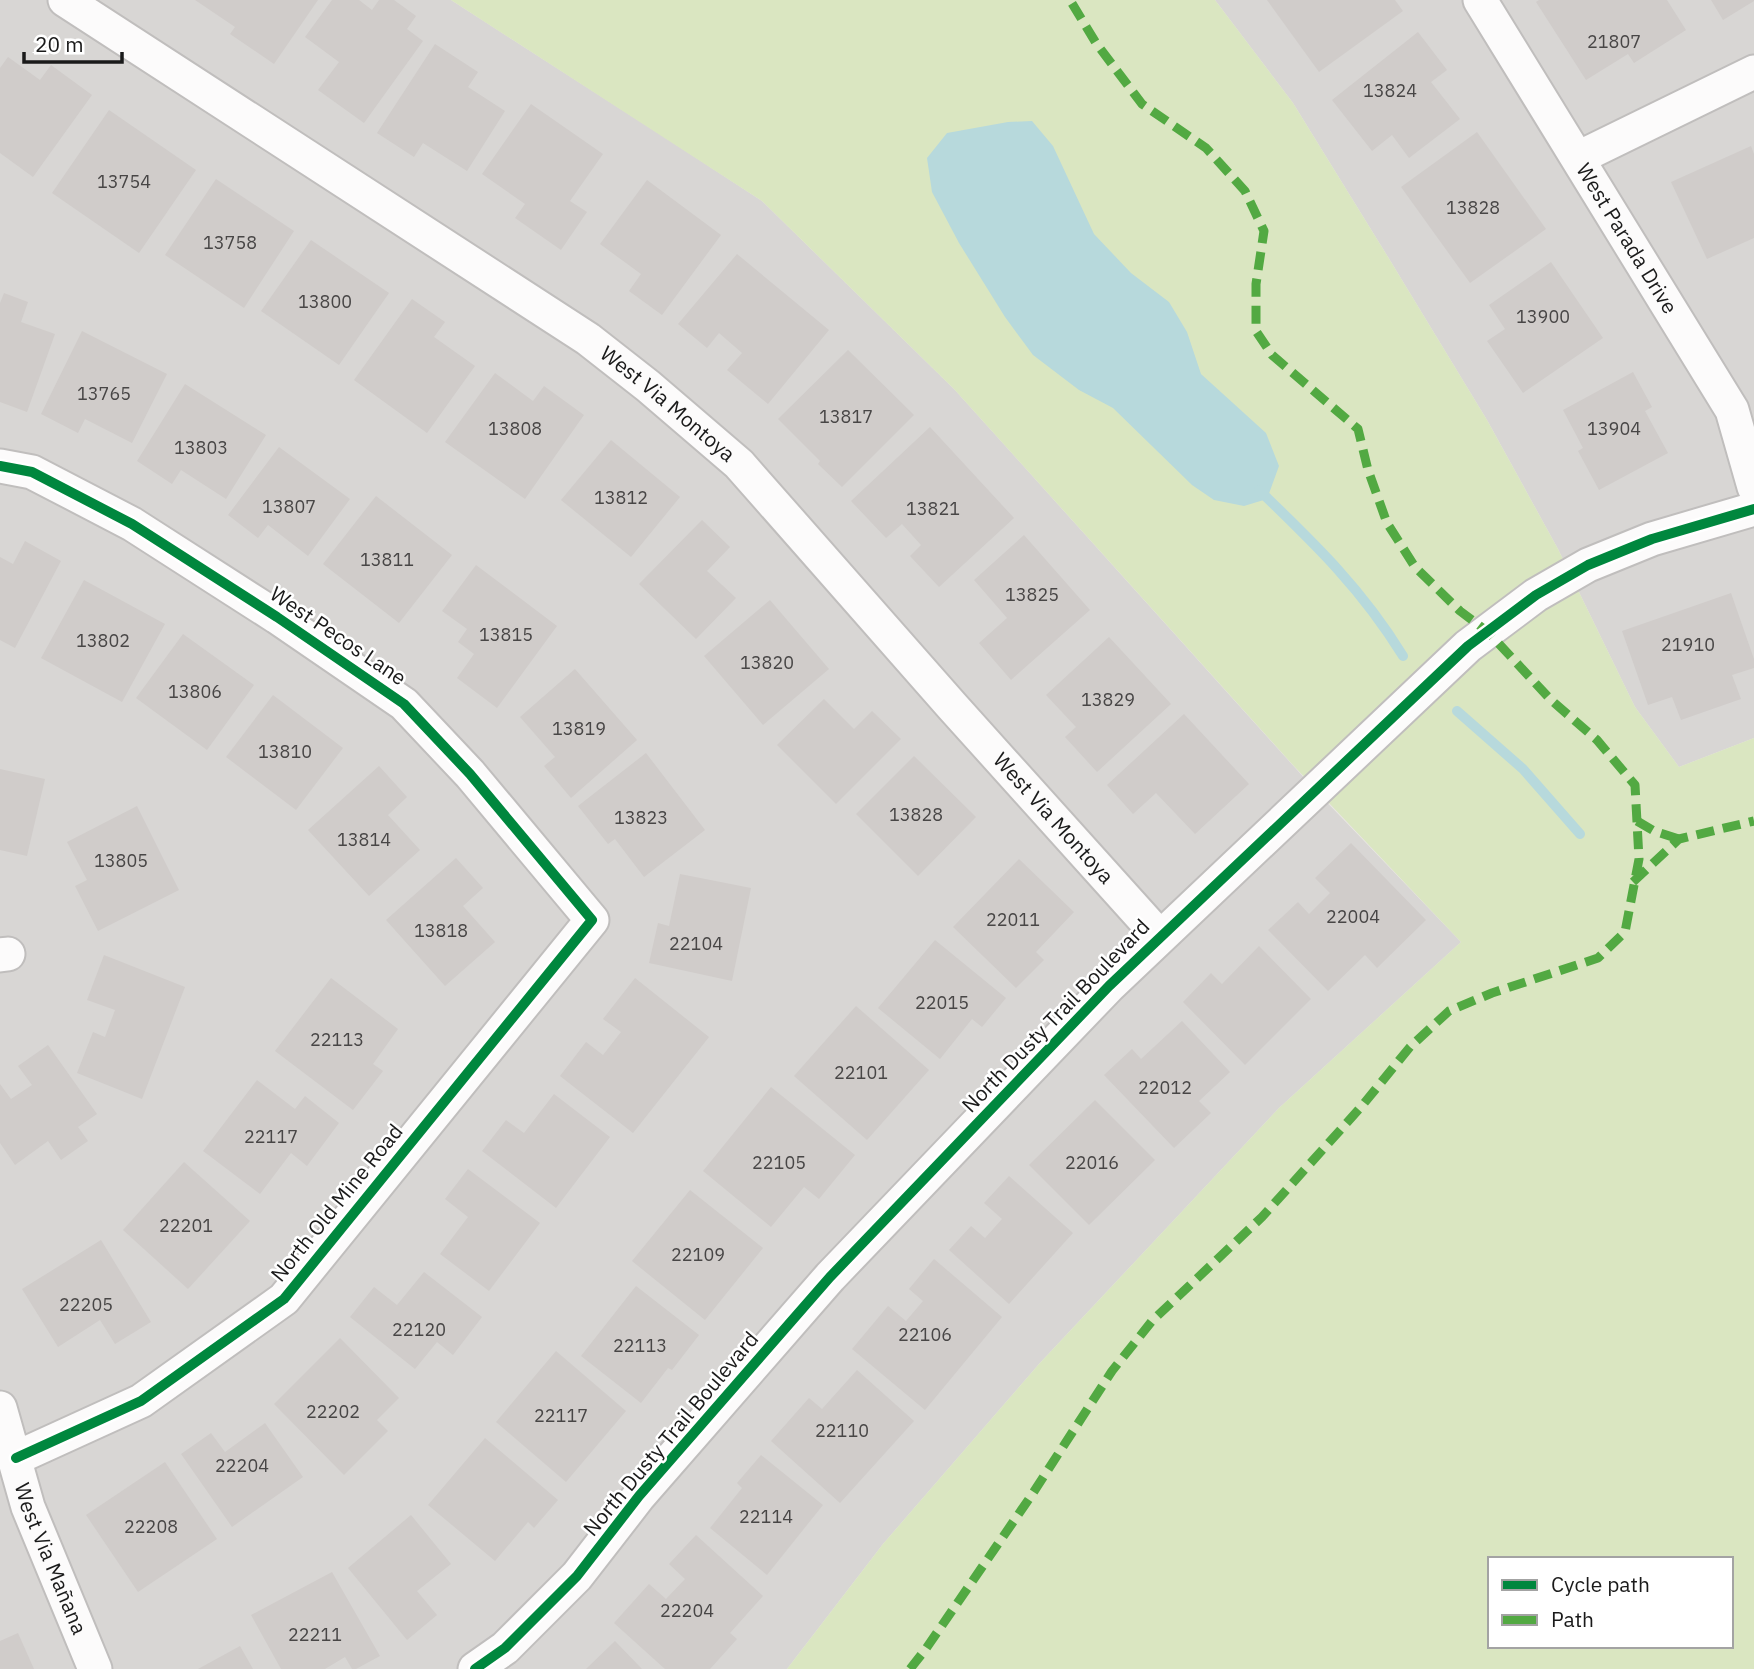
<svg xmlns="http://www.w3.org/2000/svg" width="1754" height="1669" font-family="'IBM Plex Sans',sans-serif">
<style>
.residential{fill:#d8d6d4}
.grass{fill:#dae6c1;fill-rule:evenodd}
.water{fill:#b7d9dc}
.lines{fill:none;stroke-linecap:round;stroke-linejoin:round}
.stream{stroke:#b7d9dc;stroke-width:10}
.building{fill:#d0ccca}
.minor-casing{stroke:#c0bebd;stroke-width:37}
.minor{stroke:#fcfbfb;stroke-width:33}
.quiet{stroke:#52a942;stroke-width:9;stroke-dasharray:18 9;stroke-linecap:butt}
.cycleway-casing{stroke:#fff;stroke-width:15}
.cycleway{stroke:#00873e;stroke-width:10}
.labels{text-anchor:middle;stroke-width:5;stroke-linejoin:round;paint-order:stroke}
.number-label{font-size:18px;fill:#484646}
.street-label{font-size:21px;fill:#1a1a1a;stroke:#fff}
</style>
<rect width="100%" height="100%" fill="#e9e6e3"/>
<!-- residential -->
<g class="residential">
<polygon points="0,0 451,0 661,135 762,201 954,389 1316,791 1461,942 1279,1108 1039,1364 883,1544 787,1669 0,1669"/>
<polygon points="1215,0 1754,0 1754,738 1679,767 1635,707 1558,549 1487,420 1388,257 1293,103"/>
</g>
<!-- grass -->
<path class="grass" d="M451 0H1215L1293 103 1388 257 1487 420 1558 549 1635 707 1679 767 1754 738V1669H787L883 1544 1039 1364 1279 1108 1461 942 1292 764 954 389 762 201ZM1490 1559H1731V1646H1490Z"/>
<!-- water -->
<polygon class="water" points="1032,121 1053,146 1094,234 1131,273 1169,302 1187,332 1201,374 1266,433 1279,466 1267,499 1244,506 1214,500 1192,485 1113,408 1079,390 1033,355 1005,317 959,243 932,192 927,158 947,133 1008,122"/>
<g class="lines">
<!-- stream -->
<g class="stream">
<path d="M1259 490C1315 544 1362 589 1403 656"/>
<polyline points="1457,711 1523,769 1580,834"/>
</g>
</g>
<!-- building -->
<g class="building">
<polygon points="195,0 318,0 274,64 230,34 235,27"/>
<polygon points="332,0 359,0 372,10 379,0 394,0 416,16 407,29 423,41 364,123 318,90 339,62 305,37"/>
<polygon points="1267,0 1395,0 1403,11 1319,72"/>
<polygon points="1539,0 1667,0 1686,30 1634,63 1628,54 1586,80 1536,2"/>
<polygon points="1711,0 1754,0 1754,1 1723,20"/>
<polygon points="1418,32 1447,70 1431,82 1460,119 1409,158 1392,135 1372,151 1332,100"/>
<polygon points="435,44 478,72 468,87 505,111 467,171 423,143 414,157 377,133"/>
<polygon points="8,57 40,80 51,65 92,95 33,177 0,153 0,68"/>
<polygon points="531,104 603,154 570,201 587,212 561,250 515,218 525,204 482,174"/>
<polygon points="109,110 196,170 139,253 52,193"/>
<polygon points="1477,132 1546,229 1470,283 1401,187"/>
<polygon points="1751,146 1754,154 1754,238 1707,259 1671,182"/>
<polygon points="216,179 294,231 244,308 165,255"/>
<polygon points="647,180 721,235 662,315 629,291 641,274 600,244"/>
<polygon points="311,240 389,293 339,365 261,311"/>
<polygon points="737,254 829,330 768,404 727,370 742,353 719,333 707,348 678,324"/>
<polygon points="1551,262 1603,338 1523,393 1487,341 1505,329 1489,305"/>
<polygon points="4,293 28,302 21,322 55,334 27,412 0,402 0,303"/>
<polygon points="412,299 445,322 434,337 475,366 427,433 354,380"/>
<polygon points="82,331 167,374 132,443 85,419 78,433 41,414"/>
<polygon points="848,350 914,415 842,487 818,464 820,461 778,419"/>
<polygon points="1633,372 1652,407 1645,411 1668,453 1599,490 1578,451 1583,448 1563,410"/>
<polygon points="495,373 533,401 544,386 584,415 525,499 445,442"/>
<polygon points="185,384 266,435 226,499 181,470 172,484 137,461"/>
<polygon points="930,427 1014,518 939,587 910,556 921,545 902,524 886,538 851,501"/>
<polygon points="611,440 680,497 631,557 561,500"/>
<polygon points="279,447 350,499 308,556 268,525 258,538 228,515"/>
<polygon points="376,496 452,555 399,623 323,564"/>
<polygon points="702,520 730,547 707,571 736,598 696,639 639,584"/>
<polygon points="1024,535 1090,610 1011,680 979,643 1007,618 974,580"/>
<polygon points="25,541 61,561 15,648 0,640 0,557 13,564"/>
<polygon points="476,565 557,626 497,708 457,678 474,654 458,642 467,629 442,611"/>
<polygon points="84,580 165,624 122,702 41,658"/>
<polygon points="1731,593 1754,659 1754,668 1732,675 1741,699 1681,720 1672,697 1648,705 1622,631"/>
<polygon points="770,600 829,669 763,725 704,656"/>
<polygon points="183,634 254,685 207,750 136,698"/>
<polygon points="1109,637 1171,704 1097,772 1065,737 1076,727 1046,695"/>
<polygon points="575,669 637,740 571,798 544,766 555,757 520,717"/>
<polygon points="273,695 343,748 296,810 226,757"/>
<polygon points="824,699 854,729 872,711 901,739 836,804 777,745"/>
<polygon points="1184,714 1249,784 1195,834 1156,793 1133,814 1107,785"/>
<polygon points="646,753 705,830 644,877 615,839 608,844 578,806"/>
<polygon points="914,756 976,817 918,876 856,814"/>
<polygon points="379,766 407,797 388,815 420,850 369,896 308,830"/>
<polygon points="0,769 45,779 27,856 0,850"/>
<polygon points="137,806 179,890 98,931 75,886 87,880 67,842"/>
<polygon points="1351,843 1426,920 1377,968 1365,955 1328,991 1268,930 1298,902 1309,914 1330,893 1315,878"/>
<polygon points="456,858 483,888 463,906 495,942 445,986 386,920"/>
<polygon points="1019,859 1074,912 1036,952 1044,960 1016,988 953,927"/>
<polygon points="680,874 751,888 732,981 649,963 658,923 669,926"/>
<polygon points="935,940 1006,998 982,1027 972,1019 940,1059 878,1008"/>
<polygon points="1259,946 1311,999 1245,1065 1183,1002 1211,973 1222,984"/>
<polygon points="104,955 185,987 142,1099 77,1073 93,1032 105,1037 115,1010 87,1000"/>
<polygon points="331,978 398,1029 373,1064 383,1071 353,1110 275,1051"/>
<polygon points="635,978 709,1037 633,1133 560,1076 586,1042 603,1055 621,1032 603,1019"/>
<polygon points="856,1006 929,1070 867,1140 794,1076"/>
<polygon points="1182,1021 1230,1072 1199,1101 1211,1113 1174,1148 1104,1075 1132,1049 1141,1059"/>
<polygon points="48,1045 97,1114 78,1127 88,1141 61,1160 48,1141 15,1165 0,1143 0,1084 11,1099 32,1085 18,1066"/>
<polygon points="257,1080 295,1109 305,1096 339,1123 307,1166 291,1153 260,1194 203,1151"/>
<polygon points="771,1087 855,1155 819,1199 804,1187 771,1227 703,1171"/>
<polygon points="554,1094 610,1137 556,1208 482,1151 506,1120 524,1133"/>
<polygon points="1095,1100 1155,1160 1089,1225 1029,1165"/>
<polygon points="184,1162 250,1221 188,1289 123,1230"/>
<polygon points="468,1169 540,1223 489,1291 440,1254 468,1217 445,1199"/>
<polygon points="1009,1176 1073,1233 1009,1304 949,1250 971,1226 985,1238 1002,1219 984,1203"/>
<polygon points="690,1190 763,1248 705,1320 632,1261"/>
<polygon points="101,1240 151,1322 115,1344 100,1320 58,1347 22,1289"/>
<polygon points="934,1259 1002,1317 925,1410 852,1349 888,1306 906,1321 923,1301 909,1289"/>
<polygon points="424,1272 482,1317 453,1355 437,1342 415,1369 350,1317 374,1287 397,1305"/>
<polygon points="636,1286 699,1335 672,1370 668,1368 641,1403 581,1356"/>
<polygon points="340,1338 399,1398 377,1420 388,1431 344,1475 274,1404"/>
<polygon points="556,1351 626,1411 566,1482 496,1422"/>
<polygon points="857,1370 914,1421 840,1503 771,1441 809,1398 822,1409"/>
<polygon points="265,1423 303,1477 232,1527 181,1454 211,1433 225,1452"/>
<polygon points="485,1438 558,1500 534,1528 528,1522 495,1561 428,1505"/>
<polygon points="761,1455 823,1505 767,1575 710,1528 742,1488 737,1483"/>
<polygon points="165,1462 217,1539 138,1592 86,1515"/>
<polygon points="411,1515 451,1564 417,1591 437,1615 407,1640 348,1568"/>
<polygon points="696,1535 763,1596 730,1633 737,1639 710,1669 665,1669 614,1623 649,1584 666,1599 685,1579 669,1564"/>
<polygon points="332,1572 380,1656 356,1669 352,1669 345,1657 325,1669 281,1669 251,1615"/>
<polygon points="18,1633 34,1669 0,1669 0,1641"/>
<polygon points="615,1641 642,1669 586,1669"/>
<polygon points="240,1646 253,1669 198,1669"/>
</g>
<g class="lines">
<defs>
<g id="minor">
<path id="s1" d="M65 0 588 339 648 386 739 464 952 706 1160 937"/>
<path id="s2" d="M1480 0 1732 410 1754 487"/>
<polyline points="1578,158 1754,72"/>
<polyline points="0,466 32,472 132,524 277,617 404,704 470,774 592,920 284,1299 141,1401 16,1458"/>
<polyline points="0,955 8,954"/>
<path id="s3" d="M0 1408 28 1507 95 1669"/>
<polyline points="475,1669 505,1648 577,1576 639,1496 830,1277 1109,986 1468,646 1536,595 1588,565 1652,539 1754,509"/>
</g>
</defs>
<!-- minor casing -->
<use href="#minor" class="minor-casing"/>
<!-- minor -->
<use href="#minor" class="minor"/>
<!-- quiet -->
<g class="quiet">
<polyline points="1637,821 1654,831 1679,839"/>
<polyline points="1633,882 1679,839 1754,821"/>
<polyline points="910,1669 925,1650 1031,1496 1112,1371 1152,1321 1262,1217 1361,1107 1410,1047 1449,1011 1492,993 1598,958 1625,932 1639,859 1635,785 1597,740 1551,700 1488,632 1460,611 1415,567 1387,523 1368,470 1358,429 1272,355 1256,331 1256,284 1264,231 1245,191 1206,148 1142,104 1096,43 1070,0"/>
</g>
<defs>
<g id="cycleway">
<polyline points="0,466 32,472 132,524 277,617 404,704 470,774 592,920 284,1299 141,1401 16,1458"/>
<polyline points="475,1669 505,1648 577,1576 639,1496 830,1277 1109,986 1468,646 1536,595 1588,565 1652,539 1754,509"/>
</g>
</defs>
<!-- cycleway casing -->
<use href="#cycleway" class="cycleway-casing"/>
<!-- cycleway -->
<use href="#cycleway" class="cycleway"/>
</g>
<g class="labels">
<!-- number labels -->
<g class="number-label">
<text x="1614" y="48">21807</text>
<text x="1390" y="97">13824</text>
<text x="124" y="188">13754</text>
<text x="1473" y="214">13828</text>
<text x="230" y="249">13758</text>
<text x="325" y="308">13800</text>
<text x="1543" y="323">13900</text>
<text x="104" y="400">13765</text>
<text x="846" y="423">13817</text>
<text x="515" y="435">13808</text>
<text x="1614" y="435">13904</text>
<text x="201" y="454">13803</text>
<text x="621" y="504">13812</text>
<text x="289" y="513">13807</text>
<text x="933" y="515">13821</text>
<text x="387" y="566">13811</text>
<text x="1032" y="601">13825</text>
<text x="506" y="641">13815</text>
<text x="103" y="647">13802</text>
<text x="1688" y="651">21910</text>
<text x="767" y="669">13820</text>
<text x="195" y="698">13806</text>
<text x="1108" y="706">13829</text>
<text x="579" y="735">13819</text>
<text x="285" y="758">13810</text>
<text x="916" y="821">13828</text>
<text x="641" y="824">13823</text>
<text x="364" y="846">13814</text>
<text x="121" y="867">13805</text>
<text x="1353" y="923">22004</text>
<text x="1013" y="926">22011</text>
<text x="441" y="937">13818</text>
<text x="696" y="950">22104</text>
<text x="942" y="1009">22015</text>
<text x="337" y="1046">22113</text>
<text x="861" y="1079">22101</text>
<text x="1165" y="1094">22012</text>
<text x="271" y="1143">22117</text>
<text x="779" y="1169">22105</text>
<text x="1092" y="1169">22016</text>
<text x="186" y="1232">22201</text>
<text x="698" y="1261">22109</text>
<text x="86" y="1311">22205</text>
<text x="419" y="1336">22120</text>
<text x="925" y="1341">22106</text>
<text x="640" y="1352">22113</text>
<text x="333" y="1418">22202</text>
<text x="561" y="1422">22117</text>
<text x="842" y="1437">22110</text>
<text x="242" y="1472">22204</text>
<text x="766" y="1523">22114</text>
<text x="151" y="1533">22208</text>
<text x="687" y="1617">22204</text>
<text x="315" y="1641">22211</text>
</g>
<!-- street labels -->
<g class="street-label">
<text dy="7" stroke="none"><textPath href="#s2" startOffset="280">West Parada Drive</textPath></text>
<text dy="7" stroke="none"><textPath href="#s1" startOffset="726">West Via Montoya</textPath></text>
<text transform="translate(338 636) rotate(34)" y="7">West Pecos Lane</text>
<text dy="7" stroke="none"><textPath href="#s1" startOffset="1293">West Via Montoya</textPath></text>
<text transform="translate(1056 1016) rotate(-46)" y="7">North Dusty Trail Boulevard</text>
<text transform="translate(337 1203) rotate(-51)" y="7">North Old Mine Road</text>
<text transform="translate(671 1434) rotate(-50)" y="7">North Dusty Trail Boulevard</text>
<text dy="7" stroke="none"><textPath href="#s3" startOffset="159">West Via Mañana</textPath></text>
</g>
</g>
<!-- legend -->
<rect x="1488" y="1557" width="245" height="91" fill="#ffffff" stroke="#a3a3a3" stroke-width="2"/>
<rect x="1502" y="1580" width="35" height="10" fill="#00873e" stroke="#a3a3a3" stroke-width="2"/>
<text x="1551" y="1592" font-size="21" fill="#1a1a1a">Cycle path</text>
<rect x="1502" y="1615" width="35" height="10" fill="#52a942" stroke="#a3a3a3" stroke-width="2"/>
<text x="1551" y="1627" font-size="21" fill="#1a1a1a">Path</text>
<!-- scale -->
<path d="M24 52v10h98v-10" fill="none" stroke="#1a1a1a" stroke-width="3.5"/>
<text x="35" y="52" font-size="21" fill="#1a1a1a" stroke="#ffffff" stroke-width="5" paint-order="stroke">20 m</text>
</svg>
